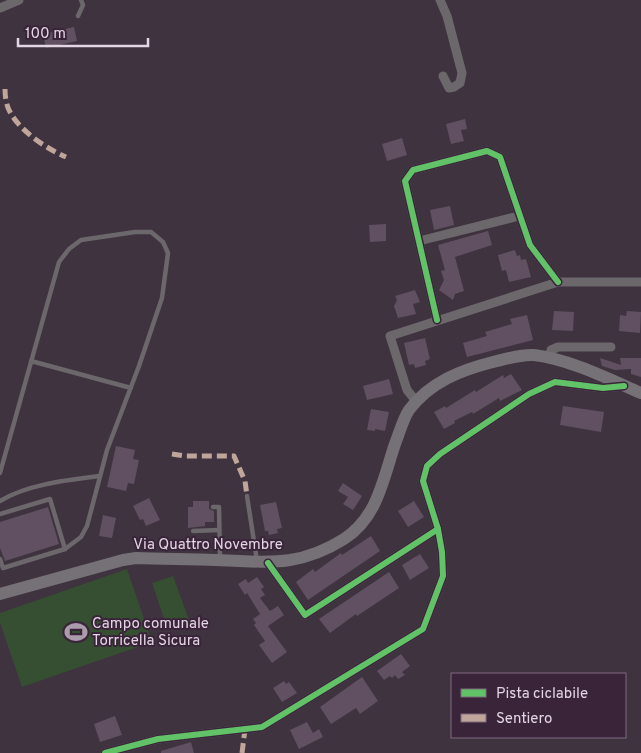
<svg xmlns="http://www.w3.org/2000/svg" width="641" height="753" font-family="Overpass,sans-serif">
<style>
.green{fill:#364e31}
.building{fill:#605061}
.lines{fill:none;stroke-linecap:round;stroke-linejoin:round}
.lane{stroke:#6b676b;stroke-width:4.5}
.street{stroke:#6b676b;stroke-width:9}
.secondary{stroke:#767176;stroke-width:12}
.quiet{stroke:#c0a59a;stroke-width:5;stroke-dasharray:10 5;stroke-linecap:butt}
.cycleway-casing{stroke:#3a243a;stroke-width:9}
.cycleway{stroke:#61c268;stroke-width:6}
.labels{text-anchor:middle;stroke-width:4;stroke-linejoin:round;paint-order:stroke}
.street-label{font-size:15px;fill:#e3d5e3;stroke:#3a243a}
.poi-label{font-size:15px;fill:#e3d5e3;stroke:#3a243a;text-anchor:start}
</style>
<rect width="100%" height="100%" fill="#3f3340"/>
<!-- green -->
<g class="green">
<polygon points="127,569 152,642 22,687 0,623 0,613"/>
<polygon points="173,576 189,620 167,628 152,583"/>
</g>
<!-- building -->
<g class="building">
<polygon points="74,27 77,41 46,48 43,34"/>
<polygon points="465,119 467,129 461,130 464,141 451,144 446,124"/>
<polygon points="402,138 407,155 387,161 382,144"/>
<polygon points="450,206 454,225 434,230 430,210"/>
<polygon points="386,224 386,241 370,242 369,225"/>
<polygon points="488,231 492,245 455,257 464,291 455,294 453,300 439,290 444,280 441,271 445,270 438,245"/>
<polygon points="515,250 517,256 520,255 521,260 526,259 531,277 509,282 506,270 502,271 498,255"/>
<polygon points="415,290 420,302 413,304 416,314 398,318 394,306 397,300 395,296"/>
<polygon points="554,311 574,312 573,331 552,330"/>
<polygon points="627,311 641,312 640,333 619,331 620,315 626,316"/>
<polygon points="527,315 533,340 467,357 463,343 487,336 485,332 512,324 510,319"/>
<polygon points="425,338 430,359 425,361 426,365 415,368 414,364 409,365 404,343"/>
<polygon points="600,358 621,365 620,358 641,358 641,377 631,374 631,369 615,370 602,366"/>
<polygon points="511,374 522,390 500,401 499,398 473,414 472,412 454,421 455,423 444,429 434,412 445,406 446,408 475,390 476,392 503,375 504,378"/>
<polygon points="389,379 393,394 367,400 363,386"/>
<polygon points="563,406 604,412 601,432 560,425"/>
<polygon points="371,409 389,412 385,431 375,429 375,431 367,430"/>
<polygon points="116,446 135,450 133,459 139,460 134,484 128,483 126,491 107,487"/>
<polygon points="343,483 362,496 353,510 343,504 348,497 338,491"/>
<polygon points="149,498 160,520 146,526 143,519 140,520 133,506"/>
<polygon points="193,501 209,501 209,509 214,511 214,522 205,522 205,526 188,528 188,507 193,507"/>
<polygon points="414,501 424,517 408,527 398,511"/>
<polygon points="276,502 282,528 277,529 278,533 269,535 268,531 265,531 260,505"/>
<polygon points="48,507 59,544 5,561 0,548 0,522"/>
<polygon points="103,515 116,518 112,538 99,536"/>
<polygon points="371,536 380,551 308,600 296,582 313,569 315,572 341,553 342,555"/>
<polygon points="420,554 429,568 410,580 402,565"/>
<polygon points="389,572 399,588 357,616 356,614 330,633 319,619"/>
<polygon points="257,577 264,587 261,589 265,595 260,598 270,611 278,606 284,615 268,626 287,652 272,663 259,645 265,641 254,625 256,623 253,619 260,614 247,593 245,595 238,584 246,579 248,583"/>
<polygon points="401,654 410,666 402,672 405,675 398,679 395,675 392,678 390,676 384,680 377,671"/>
<polygon points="362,677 378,701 360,714 356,708 331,724 320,707"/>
<polygon points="284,681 286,684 289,682 297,693 282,702 273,688"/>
<polygon points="115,716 122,735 100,742 94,724"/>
<polygon points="307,722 313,733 319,729 323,737 299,749 290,730"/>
<polygon points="191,742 194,753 161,753 161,751"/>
</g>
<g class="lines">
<!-- lane -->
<g class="lane">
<polyline points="78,16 83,5 81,0"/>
<polyline points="31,361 131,388"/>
<polyline points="0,473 59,262 69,249 81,240 135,232 151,232 163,242 168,253 162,298 139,366 107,450 87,526 81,537 65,549 3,568 0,559"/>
<polyline points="247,496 257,561"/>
<path d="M0 501C28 484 68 480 100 476"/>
<polyline points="213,507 219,507 220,559"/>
<polyline points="0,514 50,499 65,549"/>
<polyline points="193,531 219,530"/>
</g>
<!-- street -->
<g class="street">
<polyline points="440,0 447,16 462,73 460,83 454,87 449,88 443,76"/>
<polyline points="0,8 19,0"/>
<polyline points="419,241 519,216"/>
<polyline points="437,320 405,181 413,170 487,151 500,157 530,245 558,282"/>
<polyline points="549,358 551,350 558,347 611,347"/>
<polyline points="417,402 407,390 390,336 558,282 641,282"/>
<polyline points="438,529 423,481 427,466 440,454 529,394 555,382 603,388 624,386"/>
<polyline points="105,753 158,739 262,727 423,629 443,576 442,552 438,529 305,615 268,563"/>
</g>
<!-- secondary -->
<path class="secondary" d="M0 594 123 560 136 558C163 559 189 559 216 560 266 562 298 568 344 539 378 517 383 479 395 444 399 434 403 419 409 410 430 382 461 370 493 362 506 359 521 354 534 355 569 359 609 379 641 393"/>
<!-- quiet -->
<g class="quiet">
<path d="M5 89C5 96 6 105 10 112 20 131 47 149 66 157"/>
<polyline points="172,454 185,456 234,456 245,481 247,496"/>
<polyline points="242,753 245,729"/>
</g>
<defs>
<g id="cycleway">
<polyline points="437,320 405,181 413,170 487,151 500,157 530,245 558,282"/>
<polyline points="438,529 423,481 427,466 440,454 529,394 555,382 603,388 624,386"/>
<polyline points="105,753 158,739 262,727 423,629 443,576 442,552 438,529 305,615 268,563"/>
</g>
</defs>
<!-- cycleway casing -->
<use href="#cycleway" class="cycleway-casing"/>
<!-- cycleway -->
<use href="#cycleway" class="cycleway"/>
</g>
<!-- icons -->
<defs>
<symbol id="stadium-bare" viewBox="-9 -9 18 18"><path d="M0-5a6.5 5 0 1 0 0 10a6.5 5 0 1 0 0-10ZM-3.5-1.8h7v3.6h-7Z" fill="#aa9caa" stroke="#3a243a" stroke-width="2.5" paint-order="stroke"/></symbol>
</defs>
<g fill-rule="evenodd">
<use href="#stadium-bare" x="60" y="616" width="32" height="32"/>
</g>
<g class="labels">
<!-- street labels -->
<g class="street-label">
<text x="208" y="549">Via Quattro Novembre</text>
</g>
<!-- poi labels -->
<g class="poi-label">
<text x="92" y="628">Campo comunale<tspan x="92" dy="17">Torricella Sicura</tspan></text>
</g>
</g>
<!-- legend -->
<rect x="451" y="673" width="175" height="65" fill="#3a243a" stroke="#7e6b7e"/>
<rect x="461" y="689" width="25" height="8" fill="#61c268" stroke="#7e6b7e"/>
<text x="496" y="698" font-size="15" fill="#e3d5e3">Pista ciclabile</text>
<rect x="461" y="714" width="25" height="8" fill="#c0a59a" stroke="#7e6b7e"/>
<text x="496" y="723" font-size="15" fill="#e3d5e3">Sentiero</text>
<!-- scale -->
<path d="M18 38v8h130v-8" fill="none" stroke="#e3d5e3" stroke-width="2.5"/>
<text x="25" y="38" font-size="15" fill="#e3d5e3" stroke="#3a243a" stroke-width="4" paint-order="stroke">100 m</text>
</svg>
